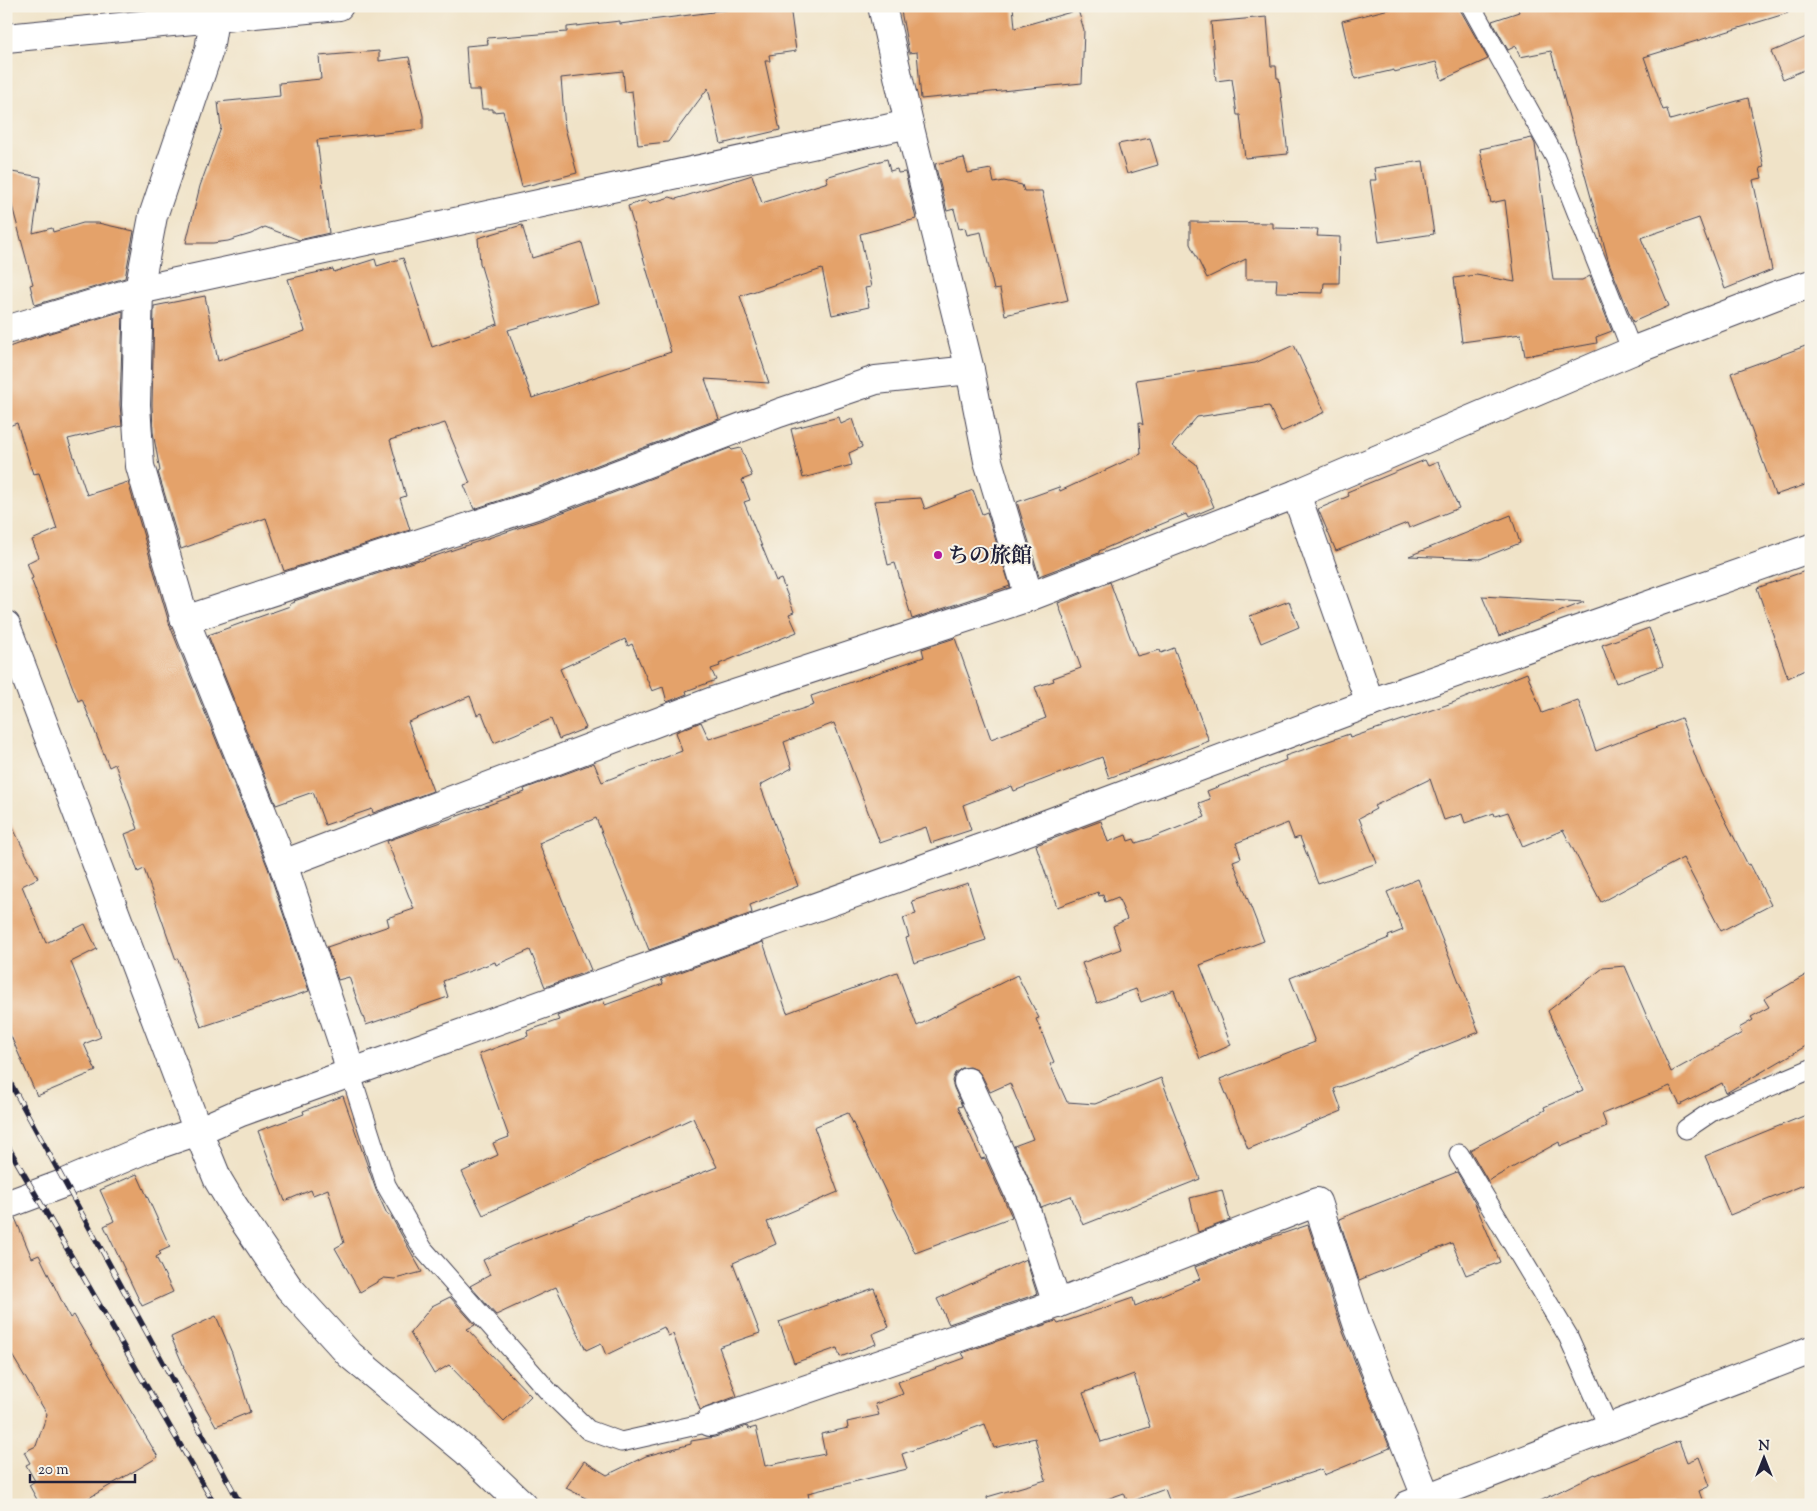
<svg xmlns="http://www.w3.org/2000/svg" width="1817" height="1511" font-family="'Sorts Mill Goudy','Noto Serif JP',serif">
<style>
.building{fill:#e4a26b;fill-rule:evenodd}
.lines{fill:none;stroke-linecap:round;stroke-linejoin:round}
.lane-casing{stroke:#413f50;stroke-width:21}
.street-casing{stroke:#413f50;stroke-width:30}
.secondary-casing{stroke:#413f50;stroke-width:30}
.lane{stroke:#fff;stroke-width:19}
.street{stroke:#fff;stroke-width:28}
.secondary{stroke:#fff;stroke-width:28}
.rail-casing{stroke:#22223b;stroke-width:5.5}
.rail{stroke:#f7f3e8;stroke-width:4;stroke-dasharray:11;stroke-linecap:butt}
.poi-dot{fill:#b5179e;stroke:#f7f3e8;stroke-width:2}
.labels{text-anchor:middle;stroke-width:4;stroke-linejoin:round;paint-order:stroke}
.poi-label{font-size:21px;font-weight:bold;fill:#22223b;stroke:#f7f3e8;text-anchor:start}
</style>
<rect width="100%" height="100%" fill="#f7f3e8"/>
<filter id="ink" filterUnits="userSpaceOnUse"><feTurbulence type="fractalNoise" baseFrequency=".02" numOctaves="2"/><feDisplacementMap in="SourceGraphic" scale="10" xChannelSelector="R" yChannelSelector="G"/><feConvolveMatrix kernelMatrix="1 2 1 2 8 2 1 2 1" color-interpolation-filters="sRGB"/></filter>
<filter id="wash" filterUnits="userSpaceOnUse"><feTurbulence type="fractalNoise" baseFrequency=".0096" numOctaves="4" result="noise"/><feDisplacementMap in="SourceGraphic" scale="20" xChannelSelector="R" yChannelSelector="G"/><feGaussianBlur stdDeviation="1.12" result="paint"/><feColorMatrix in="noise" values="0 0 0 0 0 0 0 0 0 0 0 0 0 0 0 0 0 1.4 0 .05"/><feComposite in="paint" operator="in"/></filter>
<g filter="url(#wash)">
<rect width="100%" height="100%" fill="#f0e3c8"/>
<g id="blocks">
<!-- building -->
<g class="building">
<polygon points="766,6 790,6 796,51 769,55 770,61 765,61 780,130 721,144 708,88 668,142 638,145 632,91 625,92 623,71 561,78 565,128 577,173 522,187 503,111 493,112 493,109 482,109 480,90 469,90 466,46 488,44 487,38 567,32 567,27 620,21 620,24 713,12 713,11"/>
<polygon points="900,6 1013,6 1015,28 1078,10 1084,30 1082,83 921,99 917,52 909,53"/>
<polygon points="1401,6 1458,6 1488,59 1442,80 1436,62 1394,72 1394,70 1355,79 1342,21"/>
<polygon points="1517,6 1787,6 1788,13 1644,57 1663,110 1667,109 1670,120 1748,98 1764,167 1760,168 1762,178 1753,180 1772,270 1725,289 1699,218 1641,238 1669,306 1633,322 1609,263 1551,51 1520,57 1516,46 1508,50 1492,21 1519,12"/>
<polygon points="1267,17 1271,66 1276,66 1277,78 1279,78 1288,154 1245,158 1240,115 1237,115 1232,79 1216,81 1211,22"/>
<polygon points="1811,35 1811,67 1783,79 1771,52"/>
<polygon points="379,51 379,61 409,57 423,116 423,129 317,140 329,233 299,240 265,227 251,234 228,241 213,243 186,243 200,186 221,128 218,102 280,96 279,83 321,79 319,56"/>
<polygon points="1150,138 1158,165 1127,174 1118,144"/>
<polygon points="1532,138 1535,144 1553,280 1582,280 1590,276 1612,331 1596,337 1597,343 1525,356 1521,334 1462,342 1454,278 1476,275 1515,282 1505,200 1491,203 1480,149"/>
<polygon points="964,158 968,173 991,169 994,183 1004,181 1022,185 1024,191 1042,191 1068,300 1005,315 1000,289 994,290 981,232 967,235 965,228 959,229 954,209 947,211 935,164"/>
<polygon points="887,159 890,171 897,169 898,173 905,172 916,219 860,234 871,287 865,288 869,307 832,315 822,269 740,296 769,383 705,379 719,419 534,489 474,509 464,485 470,483 445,423 390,440 406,496 400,498 410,530 284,571 266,518 181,549 158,472 160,471 153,432 152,405 154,306 205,296 218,361 305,331 288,279 333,269 334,272 375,259 377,266 403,258 432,347 498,324 480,263 478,238 522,225 532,258 582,243 599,303 508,330 532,398 671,352 628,206 646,200 650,203 670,197 676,199 752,175 762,203 828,182 826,177"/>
<polygon points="1423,161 1434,234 1379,242 1370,180 1376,180 1374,168"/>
<polygon points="6,171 41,177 33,233 52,228 53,232 83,223 98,223 134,231 125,278 35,305 30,285 33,284 11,202 6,201"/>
<polygon points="1190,222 1273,223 1273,228 1318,229 1317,236 1340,237 1339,283 1324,283 1323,293 1276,292 1277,279 1246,279 1246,259 1207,278 1190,244"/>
<polygon points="123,311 120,405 122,426 68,439 87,495 128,482 170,626 268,868 309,991 201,1027 178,959 176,960 144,869 138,872 125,834 138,829 115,764 109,767 82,699 78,701 31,579 33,578 27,563 39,557 32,540 57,529 39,473 33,474 17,423 6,427 6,348 40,336"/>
<polygon points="1811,344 1811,483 1775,495 1731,373"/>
<polygon points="1294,345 1325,412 1281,432 1269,406 1197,417 1172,446 1196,464 1214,507 1188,518 1186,514 1152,528 1099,551 1099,553 1039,576 1017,502 1059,487 1060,491 1141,454 1139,422 1143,425 1136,380 1255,363"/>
<polygon points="839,417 841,424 852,419 862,447 849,453 852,465 803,478 791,429"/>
<polygon points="730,448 732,450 741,448 752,476 742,480 750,500 744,502 776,581 781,579 794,612 789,614 797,632 719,664 720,666 711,669 716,680 686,691 687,694 667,702 663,687 652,691 632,644 628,646 625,639 560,669 586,728 559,739 551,719 494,743 482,713 477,715 470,696 408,722 433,791 373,813 372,809 325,825 313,792 276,805 208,635 290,606 290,604 295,602 294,601 419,560 420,561 545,519"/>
<polygon points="1425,460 1428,466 1438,462 1459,508 1409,528 1407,523 1336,551 1318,509 1349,496 1347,492"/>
<polygon points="973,490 982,514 987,512 1010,586 912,619 895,563 888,565 874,501 921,498 925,509"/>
<polygon points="1511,515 1520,543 1480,559 1409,556"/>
<polygon points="1811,569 1811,667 1788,678 1757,588"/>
<polygon points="1110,582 1137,656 1160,650 1161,653 1174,648 1209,741 1109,778 1102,757 1014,791 1012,786 963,805 971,830 931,843 926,827 880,843 834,723 784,742 792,768 760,785 798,886 750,905 752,913 649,950 596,818 539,843 591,970 545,987 530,950 496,965 495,962 443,981 448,997 366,1025 349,977 338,980 327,947 389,926 387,918 414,909 387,841 525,792 524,789 594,763 602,782 682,751 676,732 701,722 709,739 814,705 811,696 924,657 922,649 955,638 991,739 1046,718 1035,687 1054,681 1053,678 1081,668 1058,603"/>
<polygon points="1482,596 1584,602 1499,636"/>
<polygon points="1289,601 1299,627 1261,643 1250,616"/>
<polygon points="1649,628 1663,666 1616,683 1602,645"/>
<polygon points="1527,673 1542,713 1578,700 1596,751 1681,718 1702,774 1748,865 1750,864 1771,905 1721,931 1683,858 1601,902 1563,830 1523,847 1508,812 1495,816 1494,813 1465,823 1462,814 1444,820 1430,779 1374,806 1376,809 1359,818 1377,863 1318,884 1300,837 1294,839 1288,823 1236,843 1241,858 1233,861 1264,941 1200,965 1231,1045 1200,1059 1174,990 1141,1002 1136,989 1097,1003 1082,963 1121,949 1113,926 1127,919 1118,897 1105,902 1103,895 1099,896 1098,892 1057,907 1036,845 1101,821 1108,842 1126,835 1128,841 1134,839 1136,843 1149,839 1205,817 1199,803 1210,799 1207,791 1286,760 1285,756 1349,734 1350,738 1452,703"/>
<polygon points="6,814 38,878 22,886 46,943 85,924 97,949 71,962 101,1037 84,1044 96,1071 37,1096 6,1025"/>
<polygon points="1418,879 1479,1032 1334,1089 1342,1111 1248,1149 1220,1079 1315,1042 1290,978 1389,938 1388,936 1403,930 1387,892"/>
<polygon points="968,883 986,940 914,963 906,938 909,937 903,918 916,914 912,901"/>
<polygon points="763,942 787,1013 897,972 917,1026 1017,975 1039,1018 1036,1019 1054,1062 1050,1064 1067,1102 1095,1104 1161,1078 1200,1179 1083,1225 1071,1196 1041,1207 1014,1146 1033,1139 1010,1083 990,1092 982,1076 977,1070 970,1067 962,1068 955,1073 952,1081 954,1088 962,1106 958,1107 981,1159 985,1158 1012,1217 915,1253 848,1113 814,1127 838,1192 767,1222 776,1244 733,1263 760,1333 719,1347 737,1396 700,1410 673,1334 668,1336 664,1327 606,1355 601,1343 586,1350 556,1287 496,1315 470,1286 490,1275 483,1260 513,1246 717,1167 693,1118 483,1215 462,1172 498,1155 493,1143 509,1137 479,1054 528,1036 527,1031 559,1020 557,1016 603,999 605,1005 630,996 663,984 661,979"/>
<polygon points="1625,966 1671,1072 1742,1033 1739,1028 1753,1020 1751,1017 1769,1007 1764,999 1811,972 1811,1043 1726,1093 1722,1083 1680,1105 1670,1086 1602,1114 1607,1127 1560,1146 1559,1142 1488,1181 1470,1150 1545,1110 1544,1107 1583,1090 1548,1011 1603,968"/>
<polygon points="343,1096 376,1190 387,1214 391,1216 422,1272 395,1279 384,1278 360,1292 335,1248 344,1243 328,1189 313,1195 311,1190 285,1201 258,1131 304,1114 303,1111"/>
<polygon points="1811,1113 1811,1182 1730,1215 1705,1156"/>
<polygon points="1457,1172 1475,1203 1500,1262 1466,1275 1452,1243 1359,1280 1339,1219"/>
<polygon points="137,1174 170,1247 159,1252 161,1254 156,1257 173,1292 142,1306 104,1226 114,1221 100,1190"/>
<polygon points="1222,1190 1230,1220 1198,1232 1190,1198"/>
<polygon points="15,1218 32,1258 39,1255 70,1318 74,1315 158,1457 77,1505 40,1505 29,1485 35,1481 26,1465 30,1463 24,1452 36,1446 47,1414 6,1345 6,1220"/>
<path d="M1308 1225 1343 1332 1390 1448 1324 1475 1322 1469 1215 1505H1171L1165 1489 1128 1503 1124 1493 1090 1505H988L987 1497 1046 1480 1035 1438 994 1448 985 1424 902 1454 907 1469 808 1493 809 1499 780 1505H599L566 1488 584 1461 607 1475 646 1456 691 1444V1441L715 1437 747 1426 749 1429 756 1427 765 1466 825 1454 821 1434 848 1428 847 1422 879 1415 875 1404 903 1394 898 1382 965 1358 962 1353 1056 1321 1058 1324 1133 1298 1135 1306 1200 1279 1195 1267 1264 1240ZM1134 1374 1150 1427 1101 1442 1083 1393Z"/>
<polygon points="1026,1259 1037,1294 949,1324 937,1299"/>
<polygon points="874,1288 889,1327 872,1334 876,1344 840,1357 837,1348 794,1363 779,1322"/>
<polygon points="450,1297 475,1325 467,1329 531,1396 504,1422 449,1365 434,1374 410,1333 432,1306"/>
<polygon points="216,1316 232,1353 250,1412 216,1426 183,1367 184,1367 171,1337"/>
<polygon points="1679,1441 1687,1462 1699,1457 1710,1486 1699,1491 1704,1505 1532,1505 1595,1474 1596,1475"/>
</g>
</g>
</g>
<g filter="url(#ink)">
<use href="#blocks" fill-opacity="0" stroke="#413f50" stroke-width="1"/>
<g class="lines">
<defs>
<g id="lane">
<polyline points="1471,6 1555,157 1632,351"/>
<polyline points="350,1072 386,1185 423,1249 548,1391 588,1430 621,1442 710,1422"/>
<polyline points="1686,1129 1714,1110 1811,1069"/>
<polyline points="1459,1154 1568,1336 1609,1428"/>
</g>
<g id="street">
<polyline points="882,6 909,124 970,370 988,461 1029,597"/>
<polyline points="214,19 209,50 153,216 139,290 136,405 140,466 185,620 283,864 343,1044 350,1072"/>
<polyline points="6,330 139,290 909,124"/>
<polyline points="1296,494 1370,703"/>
<polyline points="185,620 539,504 779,413 876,380 970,370"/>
<polyline points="283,864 713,701 1029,597 1296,494 1632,351 1777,295 1811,284"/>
<polyline points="968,1082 1025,1207 1057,1304"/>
<polyline points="6,1205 65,1183 148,1148 198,1131 241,1112 1009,838 1370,703 1811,548"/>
<polyline points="710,1422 1057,1304 1317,1202 1358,1326 1427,1499"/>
</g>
<g id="secondary">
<polyline points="6,38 339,6"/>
<polyline points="6,625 198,1131 218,1180 233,1205 289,1288 350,1355 467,1452 523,1505"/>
<polyline points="1408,1505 1811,1350"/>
</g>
</defs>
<!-- lane casing -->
<use href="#lane" class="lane-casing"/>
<!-- street casing -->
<use href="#street" class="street-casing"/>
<!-- secondary casing -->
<use href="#secondary" class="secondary-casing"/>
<!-- lane -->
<use href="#lane" class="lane"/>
<!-- street -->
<use href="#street" class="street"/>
<!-- secondary -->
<use href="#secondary" class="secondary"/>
<defs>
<g id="rail">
<polyline points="6,1075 241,1505"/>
<polyline points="6,1143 215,1505"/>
</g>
</defs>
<!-- rail casing -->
<use href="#rail" class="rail-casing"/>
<!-- rail -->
<use href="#rail" class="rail"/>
</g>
</g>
<!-- markers -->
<circle class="poi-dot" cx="938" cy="555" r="5"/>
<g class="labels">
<!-- poi labels -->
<g class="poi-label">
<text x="948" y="562">ちの旅館</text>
</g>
</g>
<!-- margin -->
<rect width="1817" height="1511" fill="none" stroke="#f7f3e8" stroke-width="25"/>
<!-- north arrow -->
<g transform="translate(1764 1458)" stroke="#f7f3e8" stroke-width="4" paint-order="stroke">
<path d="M0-4L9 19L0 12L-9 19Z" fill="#22223b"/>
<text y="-8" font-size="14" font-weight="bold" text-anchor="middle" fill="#22223b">N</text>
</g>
<!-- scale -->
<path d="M30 1474v8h105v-8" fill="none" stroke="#22223b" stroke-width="2.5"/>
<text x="38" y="1474" font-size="15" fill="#22223b" stroke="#f7f3e8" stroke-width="4" paint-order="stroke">20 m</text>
</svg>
